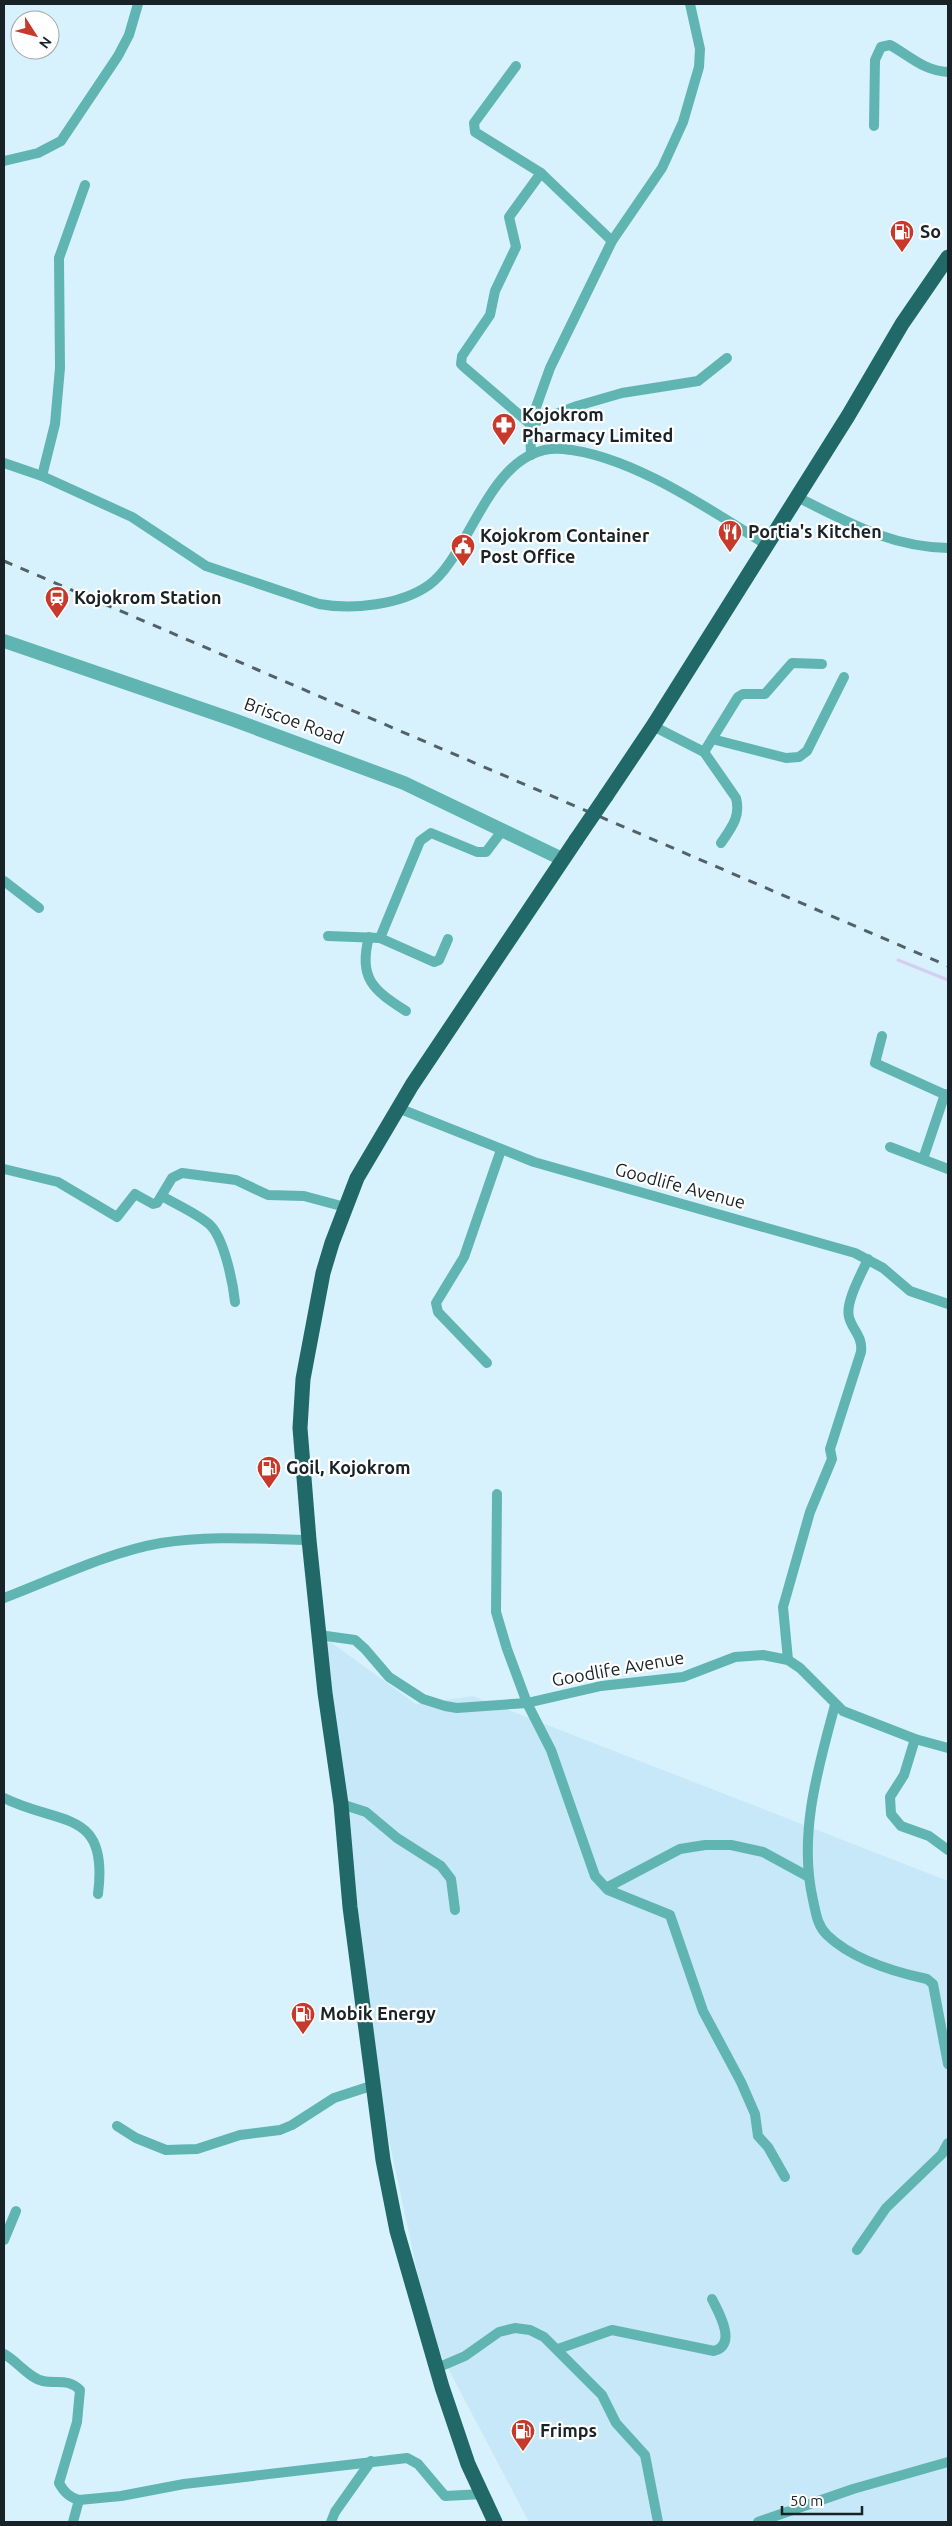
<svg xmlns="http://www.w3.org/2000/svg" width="952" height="2526" font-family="Ubuntu,sans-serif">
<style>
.built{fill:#c6e8f8}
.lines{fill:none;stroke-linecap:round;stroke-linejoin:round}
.stream{stroke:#d3cef2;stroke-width:3}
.minor{stroke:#60b5b3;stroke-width:10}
.tertiary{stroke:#60b5b3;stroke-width:14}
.trunk{stroke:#206968;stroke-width:15}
.rail{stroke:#526167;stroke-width:3;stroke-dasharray:9 9;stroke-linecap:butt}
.trunk-bridge{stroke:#206968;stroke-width:15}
.labels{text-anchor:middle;stroke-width:4.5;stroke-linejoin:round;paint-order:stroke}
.poi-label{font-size:18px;font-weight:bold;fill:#192327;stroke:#fff;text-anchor:start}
.street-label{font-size:18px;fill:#192327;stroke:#fff}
</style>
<rect width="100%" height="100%" fill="#d7f2fd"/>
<!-- built -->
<polygon class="built" points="325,1638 416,1704 473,1696 948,1881 948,2522 529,2522 431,2336 380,2098"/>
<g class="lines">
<!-- stream -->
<polyline class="stream" points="898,960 948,980"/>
<!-- minor -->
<g class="minor">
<polyline points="516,66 474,123 475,132 541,173 612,241"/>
<path d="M874 126 875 60 881 47 890 45C910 56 924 71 948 72"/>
<polyline points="4,161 38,153 61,141 118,56 129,35 138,4"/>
<polyline points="541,173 509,217 516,247 495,291 490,315 462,356 461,364 464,367 530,424 577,406 622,393 698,381 727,358"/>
<polyline points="531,455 530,424 550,368 612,241 662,168 683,122 699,67 700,49 690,4"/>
<path d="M4 463 42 476 132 517 206 566 319 604C352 610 401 605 429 585 472 554 491 442 563 449 631 455 710 510 767 545"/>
<polyline points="42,476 55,424 60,368 59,258 85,185"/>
<path d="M797 497C848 522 890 547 948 548"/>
<path d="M653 726 704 752 736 798C741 817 731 828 721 843"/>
<polyline points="712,739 786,758 799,757 807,751 844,677"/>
<polyline points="704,752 738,697 743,694 765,694 792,663 822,664"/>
<polyline points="4,881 39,908"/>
<polyline points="328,936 380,938 434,962 439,960 448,939"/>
<path d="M369 937C358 978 373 990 406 1011"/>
<polyline points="380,938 420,841 431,833 477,852 486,852 502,831"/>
<polyline points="882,1036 875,1063 948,1096"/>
<polyline points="398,1108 534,1162 855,1253 883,1268 910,1291 948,1304"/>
<polyline points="890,1147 948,1169"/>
<polyline points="923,1159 945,1094"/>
<polyline points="4,1169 58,1182 117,1217 135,1194 153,1204 157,1203 172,1178 182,1173 236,1180 268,1195 304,1196 345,1207"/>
<path d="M162 1196C177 1205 196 1213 209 1224 224 1237 233 1283 235 1302"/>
<polyline points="487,1363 438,1312 436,1303 464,1257 501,1150"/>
<polyline points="497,1494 496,1612 507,1649 527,1703 551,1750 595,1876 608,1890 670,1915 703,2011 741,2082 755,2114 758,2136 768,2147 785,2177"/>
<path d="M4 1598C54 1579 109 1552 161 1543 210 1535 260 1539 309 1540"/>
<polyline points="319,1635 355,1640 365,1649 389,1677 423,1699 445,1706 457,1708 527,1703 601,1686 683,1677 735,1657 763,1655 788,1660 800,1668 843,1711 915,1739 948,1748"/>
<path d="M788 1660 783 1607 810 1512 832 1459 830 1449 861 1352C863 1336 852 1330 849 1317 845 1302 862 1273 868 1259"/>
<path d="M835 1705C818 1768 798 1835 813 1900 816 1913 817 1925 827 1935 852 1959 894 1972 927 1979L933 1984 948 2064"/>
<polyline points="915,1739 904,1775 890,1797 891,1814 901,1826 929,1836 948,1850"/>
<path d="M4 1798C60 1826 109 1808 98 1894"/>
<polyline points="341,1804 366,1812 397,1838 441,1866 451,1879 455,1910"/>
<polyline points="606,1888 680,1849 705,1845 731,1845 763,1852 809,1877"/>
<polyline points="117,2126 136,2138 166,2150 197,2149 240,2135 280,2130 292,2125 334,2098 374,2085"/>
<polyline points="4,2240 16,2211"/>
<polyline points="857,2250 886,2208 942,2154 948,2143"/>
<path d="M558 2349 612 2330 714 2351C738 2345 718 2311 712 2299"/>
<path d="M4 2354C17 2361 29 2378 43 2381 57 2384 68 2378 80 2390L77 2422 59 2483C64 2492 69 2497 79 2500L121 2496 184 2484 407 2458 418 2464 445 2496 483 2494"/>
<polyline points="437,2368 465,2356 499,2332 515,2328 530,2330 544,2337 602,2395 616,2423 645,2455 658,2522"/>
<polyline points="73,2522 79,2500"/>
<polyline points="331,2522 335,2512 371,2461"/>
<polyline points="758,2522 853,2489 948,2462"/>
</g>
<!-- tertiary -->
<polyline class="tertiary" points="4,641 234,720 404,783 562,859"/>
<!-- trunk -->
<g class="trunk">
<polyline points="606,796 653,726 848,416 902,324 948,257"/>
<polyline points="495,2522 468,2464 442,2387 397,2231 383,2160 350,1907 341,1804 325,1693 309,1540 300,1428 303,1379 323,1273 332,1243 357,1178 412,1085 576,840"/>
</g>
<!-- rail -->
<polyline class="rail" points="4,561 948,966"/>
<!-- trunk-bridge -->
<polyline class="trunk-bridge" points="576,840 606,796"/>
</g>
<!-- icons -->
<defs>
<symbol id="fuel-pin" viewBox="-11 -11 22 30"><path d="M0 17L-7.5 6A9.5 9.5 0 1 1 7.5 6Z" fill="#c6392b" stroke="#fff"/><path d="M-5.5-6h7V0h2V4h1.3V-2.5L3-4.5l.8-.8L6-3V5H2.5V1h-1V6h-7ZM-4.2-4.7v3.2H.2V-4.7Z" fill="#fff"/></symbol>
<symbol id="pharmacy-pin" viewBox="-11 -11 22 30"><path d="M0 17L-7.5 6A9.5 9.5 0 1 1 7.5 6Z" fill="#c6392b" stroke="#fff"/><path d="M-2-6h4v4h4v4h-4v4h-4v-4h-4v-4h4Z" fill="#fff"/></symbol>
<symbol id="restaurant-pin" viewBox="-11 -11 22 30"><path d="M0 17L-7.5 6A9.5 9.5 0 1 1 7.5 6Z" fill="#c6392b" stroke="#fff"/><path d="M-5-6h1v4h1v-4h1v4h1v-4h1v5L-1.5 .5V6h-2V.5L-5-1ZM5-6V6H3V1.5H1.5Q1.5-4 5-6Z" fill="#fff"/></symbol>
<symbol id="civic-pin" viewBox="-11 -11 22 30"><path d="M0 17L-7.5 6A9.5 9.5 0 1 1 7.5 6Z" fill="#c6392b" stroke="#fff"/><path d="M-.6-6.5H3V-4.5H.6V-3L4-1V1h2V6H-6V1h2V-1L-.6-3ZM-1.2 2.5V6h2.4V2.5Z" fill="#fff"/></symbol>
<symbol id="station-pin" viewBox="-11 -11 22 30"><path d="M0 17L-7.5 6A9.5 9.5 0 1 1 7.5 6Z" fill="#c6392b" stroke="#fff"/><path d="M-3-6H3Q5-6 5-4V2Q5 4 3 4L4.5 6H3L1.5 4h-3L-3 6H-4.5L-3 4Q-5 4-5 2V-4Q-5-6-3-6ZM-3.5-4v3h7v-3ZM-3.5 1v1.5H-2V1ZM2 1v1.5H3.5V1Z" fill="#fff"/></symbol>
</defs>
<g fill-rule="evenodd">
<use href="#fuel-pin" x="888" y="218" width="28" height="38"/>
<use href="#pharmacy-pin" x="490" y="411" width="28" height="38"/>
<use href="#restaurant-pin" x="716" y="518" width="28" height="38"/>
<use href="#civic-pin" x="449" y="532" width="28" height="38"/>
<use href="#station-pin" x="43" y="584" width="28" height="38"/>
<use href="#fuel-pin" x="255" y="1454" width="28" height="38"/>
<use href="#fuel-pin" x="289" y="2000" width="28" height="38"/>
<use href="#fuel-pin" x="509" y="2417" width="28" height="38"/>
</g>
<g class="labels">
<!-- poi labels -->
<g class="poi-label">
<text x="920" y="238">So</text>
<text x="522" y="421">Kojokrom<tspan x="522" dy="21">Pharmacy Limited</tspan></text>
<text x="748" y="538">Portia's Kitchen</text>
<text x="480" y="542">Kojokrom Container<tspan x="480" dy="21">Post Office</tspan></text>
<text x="74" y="604">Kojokrom Station</text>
<text x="286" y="1474">Goil, Kojokrom</text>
<text x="320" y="2020">Mobik Energy</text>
<text x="540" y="2437">Frimps</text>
</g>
<!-- street labels -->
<g class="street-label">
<text transform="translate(294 721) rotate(20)" y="6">Briscoe Road</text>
<text transform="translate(680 1186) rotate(15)" y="6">Goodlife Avenue</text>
<text transform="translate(618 1669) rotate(-10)" y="6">Goodlife Avenue</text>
</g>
</g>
<!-- border -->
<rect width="952" height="2526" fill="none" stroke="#192327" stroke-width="10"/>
<!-- north arrow -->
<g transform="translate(35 35) rotate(126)"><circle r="24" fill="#ffffff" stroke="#a3a7a9"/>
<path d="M0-4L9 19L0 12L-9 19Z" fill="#c6392b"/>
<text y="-8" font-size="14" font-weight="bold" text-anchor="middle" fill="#192327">N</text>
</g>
<!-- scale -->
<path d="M782 2506v8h80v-8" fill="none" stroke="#192327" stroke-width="2.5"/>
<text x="790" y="2506" font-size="15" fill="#192327" stroke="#ffffff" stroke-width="4" paint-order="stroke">50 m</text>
</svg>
